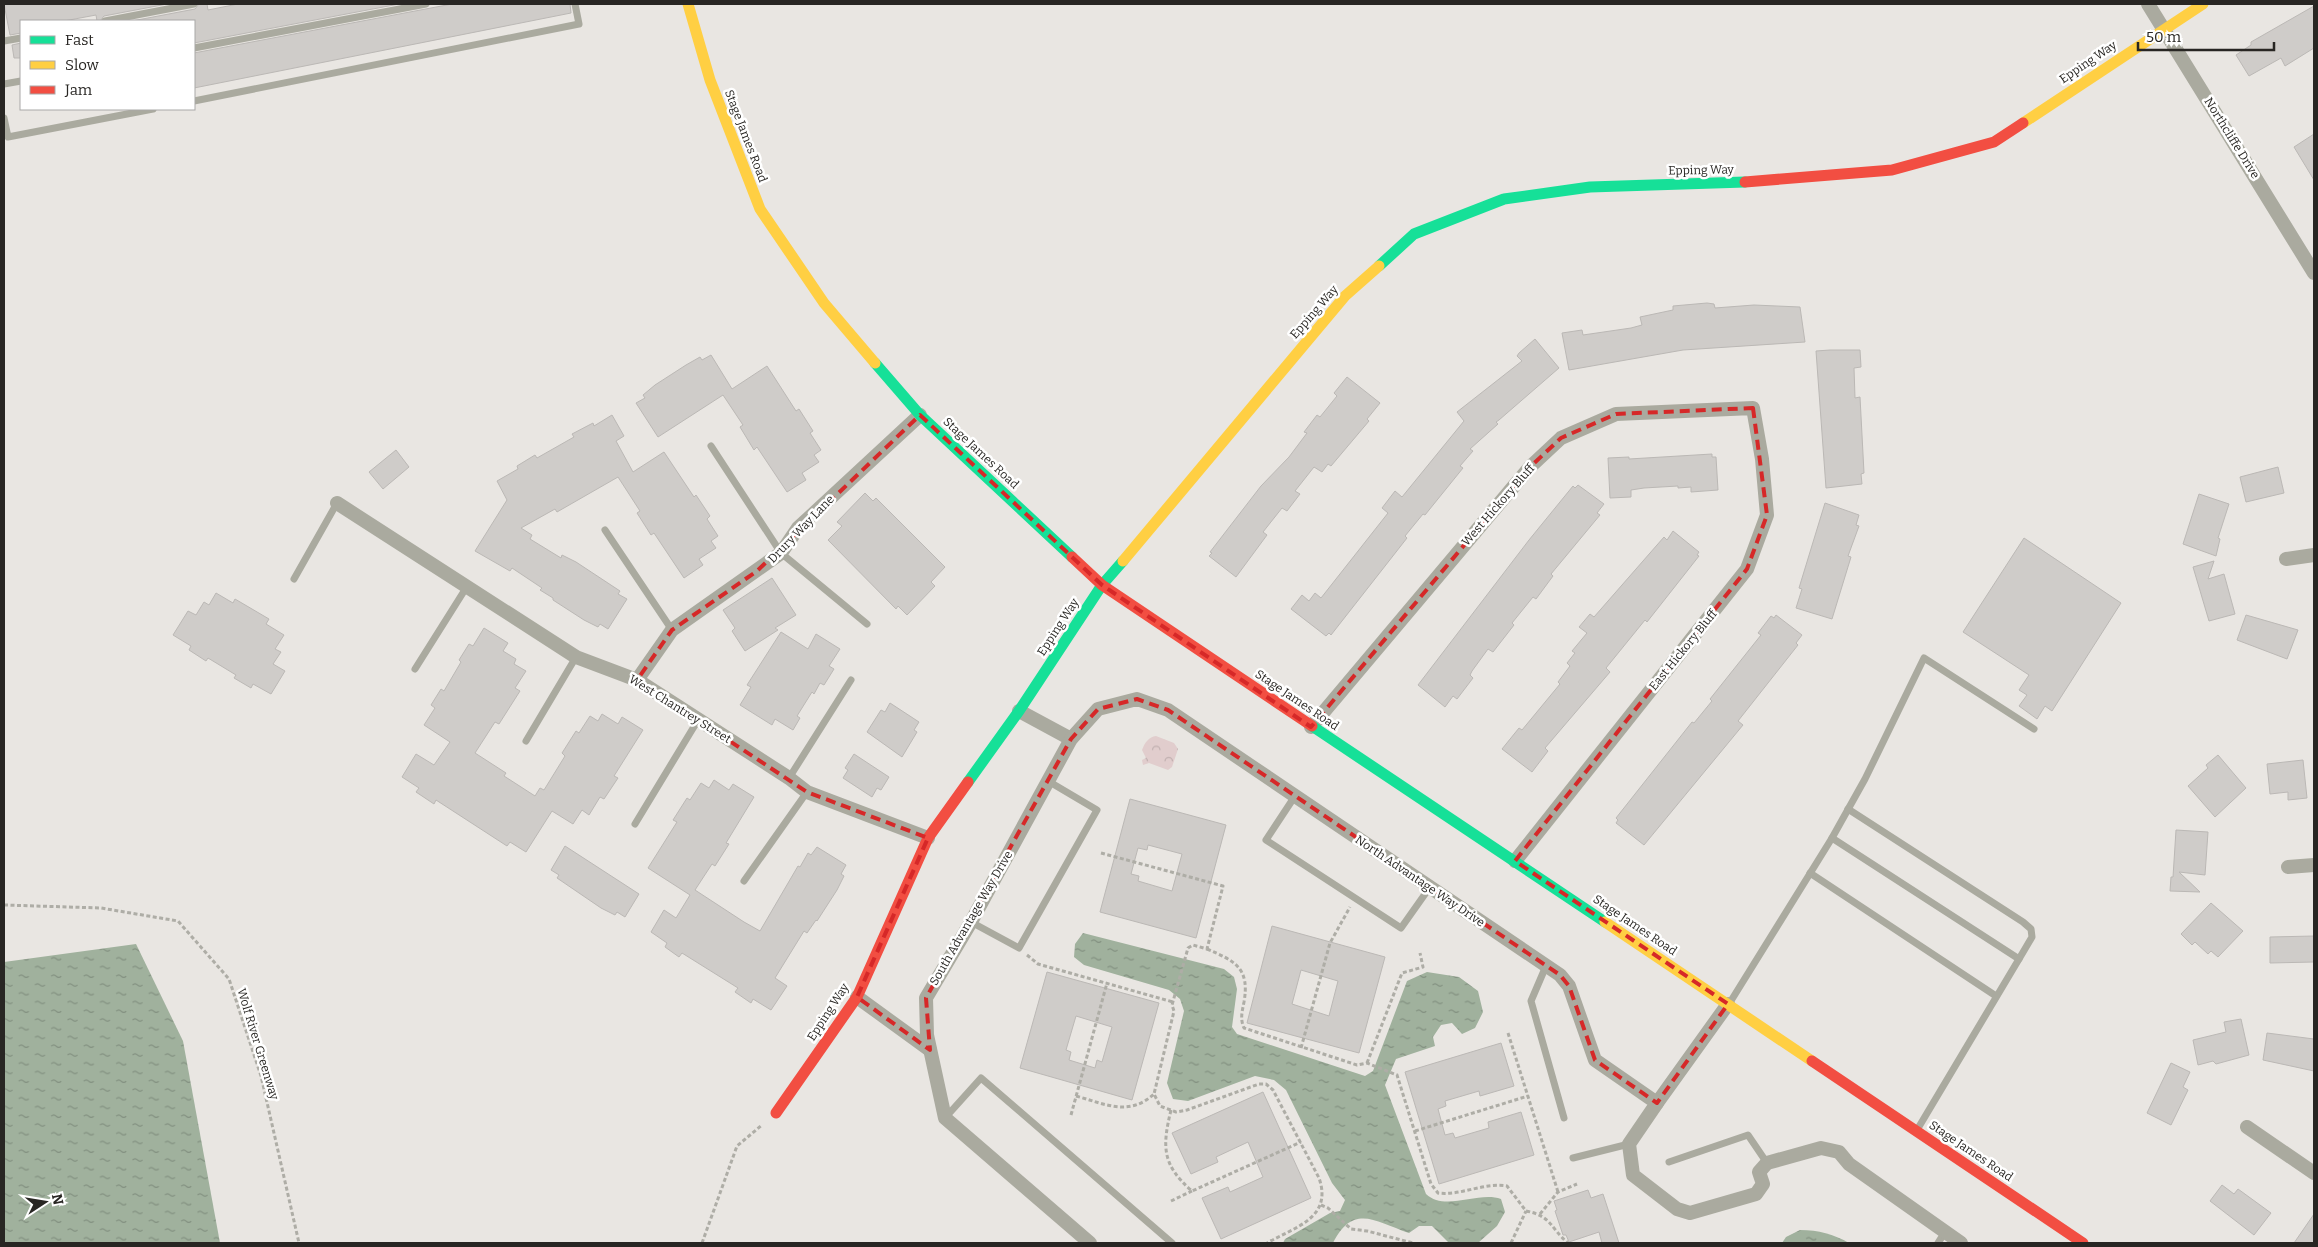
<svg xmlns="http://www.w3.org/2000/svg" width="2318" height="1247" font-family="Bitter,serif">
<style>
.park{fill:url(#park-crowns)}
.water{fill:url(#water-ripples)}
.building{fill:#cfccc9;stroke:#bbb8b5;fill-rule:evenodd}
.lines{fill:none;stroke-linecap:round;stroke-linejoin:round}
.path{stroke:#aeada6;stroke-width:3;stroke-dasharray:4 2.5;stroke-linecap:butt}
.lane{stroke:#aaaa9f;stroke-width:7}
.street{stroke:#aaaa9f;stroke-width:14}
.fast{stroke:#16e098;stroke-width:11}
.slow{stroke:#ffcf43;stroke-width:11}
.jam{stroke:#f24e42;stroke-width:11}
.marked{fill:none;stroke:#d62828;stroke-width:4;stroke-dasharray:10 6;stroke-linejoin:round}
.labels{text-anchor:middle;stroke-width:5;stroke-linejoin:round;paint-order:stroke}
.street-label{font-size:12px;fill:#282623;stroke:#fff}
</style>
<defs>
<pattern id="park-crowns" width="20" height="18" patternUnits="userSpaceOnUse" patternTransform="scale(1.25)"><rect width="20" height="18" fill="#e1cdcd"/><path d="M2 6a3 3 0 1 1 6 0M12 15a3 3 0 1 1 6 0" fill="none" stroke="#c1b0b0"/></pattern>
<pattern id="water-ripples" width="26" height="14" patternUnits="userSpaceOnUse" patternTransform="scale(1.25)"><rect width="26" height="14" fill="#a0b19d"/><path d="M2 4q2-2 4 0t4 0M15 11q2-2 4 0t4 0" fill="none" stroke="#829080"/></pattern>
</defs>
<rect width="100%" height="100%" fill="#e9e6e2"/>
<!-- park -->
<path class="park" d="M1156 736 1174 743 1178 749 1172 767 1168 770 1149 763 1143 765 1142 760 1146 758 1142 750C1145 742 1149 737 1156 736Z"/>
<!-- water -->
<g class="water">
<path d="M1083 933 1224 969 1234 977 1237 989 1232 1027 1237 1034 1365 1076 1373 1071 1407 981 1427 972 1459 977 1478 991 1483 1012 1475 1028 1462 1034 1452 1023 1441 1025 1433 1037 1435 1046 1396 1059 1385 1085 1426 1194C1445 1212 1478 1191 1501 1199L1505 1212 1497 1226 1478 1243H1449L1432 1226H1419L1409 1233C1375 1221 1353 1203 1333 1243H1283L1285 1239 1330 1213 1340 1211 1345 1200 1332 1183 1286 1090 1274 1080 1255 1076 1188 1101 1173 1099 1167 1083 1184 1011 1180 999 1169 990 1084 965 1074 957 1075 944Z"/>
<polygon points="136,944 183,1041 220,1243 4,1243 4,962"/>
<path d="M1800 1230C1819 1230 1833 1234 1849 1243H1782L1786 1237Z"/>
</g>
<!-- building -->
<g class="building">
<polygon points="4,4 167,4 104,16 100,21 97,21 96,15 64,21 21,21 21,33 10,35"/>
<polygon points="199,4 207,4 208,10 238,4 399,4 194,43 194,21 132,21 195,9"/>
<polygon points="452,4 570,4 571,13 194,88 194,53"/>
<polygon points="2314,6 2314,48 2285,66 2281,58 2249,76 2236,55 2251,45 2251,42"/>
<polygon points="21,43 21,58 14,58 12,45"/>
<polygon points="2314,134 2314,180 2294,147"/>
<polygon points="1707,303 1714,304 1715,308 1754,305 1800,307 1805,342 1683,350 1569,370 1562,333 1582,330 1583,335 1631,328 1642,325 1640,317 1673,310 1673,306"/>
<polygon points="1535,339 1559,368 1499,420 1496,422 1498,424 1470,449 1473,451 1460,466 1463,468 1425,515 1423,514 1405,536 1407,538 1331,635 1329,633 1326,636 1291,609 1302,595 1309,601 1315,593 1321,598 1388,513 1382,508 1395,491 1402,497 1464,421 1457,412 1522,361 1517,356 1519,353"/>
<polygon points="1830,350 1860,350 1861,367 1854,368 1855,398 1860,397 1864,473 1861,474 1862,484 1826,488 1816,351"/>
<polygon points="711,355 732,389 767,366 796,411 799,409 813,431 810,433 821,450 814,455 819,462 802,473 806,480 787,492 757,447 754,450 740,427 743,425 723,395 658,437 636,403 645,398 643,395 655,385 686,365 700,357 702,360"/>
<polygon points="1347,377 1380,403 1367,419 1369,421 1331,466 1328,464 1322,472 1314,467 1295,491 1300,494 1287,511 1282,508 1263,532 1267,535 1236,577 1209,556 1212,553 1210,552 1261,486 1289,457 1307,433 1304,432 1317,415 1320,417 1337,396 1334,393"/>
<polygon points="612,415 624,436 616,441 633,472 664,452 694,497 696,495 710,516 707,519 718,536 711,541 716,548 699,559 703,565 684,578 654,533 651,535 637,513 640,511 618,477 557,512 555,509 521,528 532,535 530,539 561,558 562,555 576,562 620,591 618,594 627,599 608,629 600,624 598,627 584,620 553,600 553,598 540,590 542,588 512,568 510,571 475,551 507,500 497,481 518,469 517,466 535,455 537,458 574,437 572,434 593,423 594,426"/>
<polygon points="396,450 409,467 383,489 369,472"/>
<polygon points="1712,454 1712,457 1716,457 1718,490 1691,492 1691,487 1678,488 1678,486 1644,488 1631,490 1631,497 1610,498 1608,458 1629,457 1629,459"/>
<polygon points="2278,467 2284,493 2246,502 2240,477"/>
<polygon points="1578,485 1604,504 1597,513 1600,515 1551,574 1553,576 1536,599 1533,597 1512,623 1514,625 1493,652 1488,649 1472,671 1470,675 1473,678 1457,699 1453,696 1445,707 1418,685 1529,540 1573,486 1575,488"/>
<polygon points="865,493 873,501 876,498 945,567 931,582 935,586 907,615 898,606 896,609 828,540 842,526 837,522"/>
<polygon points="2199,494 2229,504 2218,538 2220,539 2216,556 2183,544"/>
<polygon points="1825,503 1859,515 1856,525 1859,526 1848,556 1851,557 1832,619 1796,608 1802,589 1799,588"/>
<polygon points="1673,531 1699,552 1697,555 1699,556 1647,622 1645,620 1606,668 1610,672 1545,748 1548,751 1532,772 1502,749 1519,728 1522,730 1560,684 1558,682 1570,666 1567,663 1575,653 1572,651 1587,633 1579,627 1590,614 1594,617 1664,537 1667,540"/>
<polygon points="2024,538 2121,603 2052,711 2045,706 2037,719 2019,706 2027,695 2019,690 2029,675 1963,632"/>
<polygon points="2214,561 2208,579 2224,574 2235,614 2209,621 2193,567"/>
<polygon points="772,578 796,615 775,628 778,630 745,651 732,631 735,628 723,610"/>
<polygon points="216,593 233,603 235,599 269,619 266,624 284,635 275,649 281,652 273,664 285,671 271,694 253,684 251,688 234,678 236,675 208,658 206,661 189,650 191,646 173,635 188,611 196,615 204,602 209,605"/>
<polygon points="1776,615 1802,635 1796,643 1798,645 1738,721 1743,725 1644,845 1616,823 1618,820 1616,818 1692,722 1694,723 1712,701 1710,699 1761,635 1758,633 1771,616 1774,618"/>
<polygon points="2246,615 2298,630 2287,659 2237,640"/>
<polygon points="484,628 508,643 503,651 516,659 514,664 526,671 515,688 520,691 499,724 495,722 475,753 506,773 504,776 535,796 540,788 544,790 565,756 562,753 576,731 579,733 590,716 598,721 602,714 618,724 622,717 643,730 614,776 618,778 604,799 600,797 589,815 582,810 573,824 552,811 526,852 510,842 507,846 436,800 434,804 416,792 419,788 402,777 416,754 434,765 450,742 424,725 435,708 431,705 441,689 444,691 461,662 459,660 469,644 473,646"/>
<polygon points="781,632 808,649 816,634 840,649 829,666 834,669 824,685 820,683 814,694 812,692 797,716 800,718 793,730 775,719 772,725 740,705 751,687 747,685"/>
<polygon points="890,703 919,722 914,730 917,732 902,757 867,732 881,710 885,712"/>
<polygon points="854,754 889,777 881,790 877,788 872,797 843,778 848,770 845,768"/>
<polygon points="2218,755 2246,788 2215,817 2188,786 2208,768 2206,765"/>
<polygon points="2303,760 2307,798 2288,800 2288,792 2270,794 2267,764"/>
<polygon points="714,780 729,790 733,784 754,797 726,843 729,844 715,866 712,864 695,890 744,922 760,931 798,866 800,867 808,853 811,855 817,847 846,865 841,874 844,876 837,890 817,921 816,920 807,933 804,931 775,978 787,986 771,1010 753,999 751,1003 735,992 738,988 682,953 679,957 665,947 667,943 651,932 664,910 676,918 690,895 648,868 677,822 673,820 687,798 690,800 701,783 709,788"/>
<path d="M1130 799 1226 825 1196 938 1100 912ZM1148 845 1182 854 1172 891 1138 881 1139 876 1131 874 1138 848 1147 850Z"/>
<polygon points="2176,830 2208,832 2205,875 2179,872 2200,892 2170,891 2171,877 2173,877"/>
<polygon points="565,846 639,894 625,917 617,912 615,915 601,908 557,878 559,875 551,870"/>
<polygon points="2211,903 2243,931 2218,957 2211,951 2208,954 2195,942 2192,945 2181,934"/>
<path d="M1272 926 1385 957 1359 1053 1247 1023ZM1301 970 1338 981 1329 1016 1292 1004Z"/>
<polygon points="2314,936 2314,962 2270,963 2270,937"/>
<path d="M1047 972 1159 1003 1132 1100 1020 1068ZM1076 1016 1112 1027 1102 1062 1097 1060 1095 1068 1069 1060 1071 1052 1066 1050Z"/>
<polygon points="2241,1019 2249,1055 2216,1064 2213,1061 2198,1065 2193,1040 2226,1032 2224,1022"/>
<polygon points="2267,1033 2314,1039 2314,1071 2263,1060"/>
<polygon points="1501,1043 1514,1086 1480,1096 1479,1091 1445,1101 1446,1106 1438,1109 1445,1135 1453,1133 1455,1138 1489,1128 1488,1122 1521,1112 1534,1155 1439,1184 1405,1072"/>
<polygon points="2171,1063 2190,1072 2183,1087 2188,1090 2171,1125 2147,1113"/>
<polygon points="1263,1092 1311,1198 1221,1239 1202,1198 1228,1187 1230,1192 1263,1177 1248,1142 1216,1157 1218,1162 1191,1174 1172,1133"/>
<polygon points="2222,1185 2234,1194 2238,1189 2271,1213 2254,1235 2210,1201"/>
<polygon points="1588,1190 1591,1198 1603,1194 1619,1243 1602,1243 1599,1232 1569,1242 1566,1235 1563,1235 1555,1211 1557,1210 1554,1201"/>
<polygon points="2314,1214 2314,1243 2294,1243"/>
</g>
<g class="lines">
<!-- path -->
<g class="path">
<path d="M1101 853 1223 886 1207 949 1193 945 1188 948 1172 1005 1174 1011 1154 1094 1160 1106 1176 1112 1187 1110 1259 1084H1266L1273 1090 1319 1178C1333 1218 1295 1227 1267 1243"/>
<polyline points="4,905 101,908 178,921 229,979 261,1076 299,1243"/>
<path d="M1207 949C1235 961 1250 968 1244 1002 1242 1012 1240 1019 1244 1028L1357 1065 1367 1063 1397 1075 1431 1184 1438 1193C1461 1196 1484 1182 1507 1186L1526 1211C1552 1216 1550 1228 1568 1243"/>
<polyline points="1027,955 1038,964 1173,1002"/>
<polyline points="1508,1033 1558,1192"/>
<polyline points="1301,1048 1330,943 1350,907"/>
<polyline points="1367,1063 1402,973 1423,967 1420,953"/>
<path d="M1076 1096C1105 1104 1129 1117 1154 1094"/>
<path d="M1171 1110C1162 1147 1162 1165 1192 1191L1301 1142"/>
<polyline points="1071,1115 1107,983"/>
<polyline points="1415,1131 1528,1096"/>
<polyline points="1171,1201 1192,1191"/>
<polyline points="1321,1205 1328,1208 1351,1229 1367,1231 1413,1243"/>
<polyline points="1540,1214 1558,1192 1577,1184"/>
<polyline points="702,1243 737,1146 762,1125"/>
<polyline points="1511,1243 1526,1211"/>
</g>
<!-- lane -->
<g class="lane">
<polyline points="105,21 194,4"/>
<polyline points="4,41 21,38"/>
<polyline points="194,48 426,4"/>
<polyline points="4,84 21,81"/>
<polyline points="194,101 579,24 575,4"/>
<polyline points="4,118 8,137 153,109"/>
<polyline points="711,446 781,553 867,624"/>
<polyline points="605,530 672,630"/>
<polyline points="294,579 337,503"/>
<polyline points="415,669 466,588"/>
<polyline points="526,741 576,657"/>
<polyline points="789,778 851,680"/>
<polyline points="1295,796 1266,840 1401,928 1430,887"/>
<polyline points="1848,809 2023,922 2031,929 2032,937 2019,959"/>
<polyline points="635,824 698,720"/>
<polyline points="1832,838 1865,779 1924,658 2034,729"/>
<polyline points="1810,873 1996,996"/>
<polyline points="744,881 807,792"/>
<polyline points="971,922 1019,948 1097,810 1048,781"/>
<polyline points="1546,966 1531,1001 1564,1118"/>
<polyline points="1729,1004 1832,838 2019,959 1917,1130"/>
<polyline points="945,1118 981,1078 1172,1243"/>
<polyline points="1573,1158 1629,1144"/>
<polyline points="1669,1162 1748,1135 1767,1163"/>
<polyline points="1938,1243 1945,1232"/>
</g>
<!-- street -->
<g class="street">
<polyline points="2148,4 2314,273"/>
<polyline points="337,503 576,657 637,680 789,778 807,792 928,838"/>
<polyline points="2286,559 2314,555"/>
<polyline points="637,680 672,630 781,553 798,528 920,415"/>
<polyline points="1019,711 1071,739"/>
<polyline points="1311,727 1530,467 1561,438 1616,414 1753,408 1762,459 1767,515 1747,569 1515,861"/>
<polyline points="2288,867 2314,865"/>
<polyline points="857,997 930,1050"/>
<polyline points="1657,1103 1728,1004"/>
<polyline points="2247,1127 2314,1173"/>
<polyline points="1090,1243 945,1118 927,1035 926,998 971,922 1071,739 1098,709 1137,699 1168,710 1560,975 1569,986 1595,1060 1657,1103 1629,1144 1633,1175 1677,1209 1690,1213 1756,1194 1763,1184 1759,1172 1767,1163 1821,1148 1839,1152 1849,1164 1961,1243"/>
</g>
<!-- fast -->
<g class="fast">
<polyline points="1379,266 1414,234 1504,199 1590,187 1745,182"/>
<polyline points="875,363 920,415 1072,557"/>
<polyline points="1312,726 1605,922"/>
<polyline points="968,782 1019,711 1102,585 1123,561"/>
</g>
<!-- slow -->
<g class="slow">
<polyline points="688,4 710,80 760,209 824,303 875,363"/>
<polyline points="2023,123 2203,4"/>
<polyline points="1123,561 1345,296 1379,266"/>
<polyline points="1605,922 1812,1061"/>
</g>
<!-- jam -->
<g class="jam">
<polyline points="1745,182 1892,170 1994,142 2023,123"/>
<polyline points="1072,557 1102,585 1312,726"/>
<polyline points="1812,1061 2083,1243"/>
<polyline points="776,1113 857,997 928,838 968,782"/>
</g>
</g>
<!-- marked area -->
<path class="marked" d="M1753 408 1767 515 1747 569 1515 861 1728 1004 1657 1103 1595 1060 1569 986 1560 975 1168 710 1137 699 1098 709 1071 739 926 998 930 1050 857 997 928 838 807 792 637 680 672 630 757 571 920 415 1102 585 1311 727 1530 467 1561 438 1616 414Z"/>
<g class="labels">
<!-- street labels -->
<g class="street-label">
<text transform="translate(2088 62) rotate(-34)" y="4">Epping Way</text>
<text transform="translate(746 136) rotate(69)" y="4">Stage James Road</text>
<text transform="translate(2232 138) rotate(58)" y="4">Northcliffe Drive</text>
<text transform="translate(1701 170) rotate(-1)" y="4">Epping Way</text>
<text transform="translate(1314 312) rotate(-49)" y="4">Epping Way</text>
<text transform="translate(981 453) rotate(43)" y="4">Stage James Road</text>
<text transform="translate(1498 505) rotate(-49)" y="4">West Hickory Bluff</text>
<text transform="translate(801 529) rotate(-46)" y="4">Drury Way Lane</text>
<text transform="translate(1058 627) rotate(-57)" y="4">Epping Way</text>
<text transform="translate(1683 650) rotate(-51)" y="4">East Hickory Bluff</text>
<text transform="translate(1297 700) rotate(34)" y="4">Stage James Road</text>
<text transform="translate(680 709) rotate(32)" y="4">West Chantrey Street</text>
<text transform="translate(1420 881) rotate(34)" y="4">North Advantage Way Drive</text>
<text transform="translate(971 918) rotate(-60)" y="4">South Advantage Way Drive</text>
<text transform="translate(1635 925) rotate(34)" y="4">Stage James Road</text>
<text transform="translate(828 1012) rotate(-57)" y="4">Epping Way</text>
<text transform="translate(258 1044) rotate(73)" y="4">Wolf River Greenway</text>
<text transform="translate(1971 1151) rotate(34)" y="4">Stage James Road</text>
</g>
</g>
<!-- border -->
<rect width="2318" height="1247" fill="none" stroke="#282623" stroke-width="10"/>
<!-- legend -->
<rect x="20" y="20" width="175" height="90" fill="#ffffff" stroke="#a9a8a7"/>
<rect x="30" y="36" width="25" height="8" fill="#16e098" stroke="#a9a8a7"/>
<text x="65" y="45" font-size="15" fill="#282623">Fast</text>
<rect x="30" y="61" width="25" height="8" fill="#ffcf43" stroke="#a9a8a7"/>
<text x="65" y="70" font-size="15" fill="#282623">Slow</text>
<rect x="30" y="86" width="25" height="8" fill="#f24e42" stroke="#a9a8a7"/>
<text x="65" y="95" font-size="15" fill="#282623">Jam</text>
<!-- north arrow -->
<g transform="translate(45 1202) rotate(78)" stroke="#ffffff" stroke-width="4" paint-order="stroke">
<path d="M0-4L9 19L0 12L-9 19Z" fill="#282623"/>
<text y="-8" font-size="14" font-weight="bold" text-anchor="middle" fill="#282623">N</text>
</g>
<!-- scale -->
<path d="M2138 42v8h136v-8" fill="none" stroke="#282623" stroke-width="2.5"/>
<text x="2146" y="42" font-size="15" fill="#282623" stroke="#ffffff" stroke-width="4" paint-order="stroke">50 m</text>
</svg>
